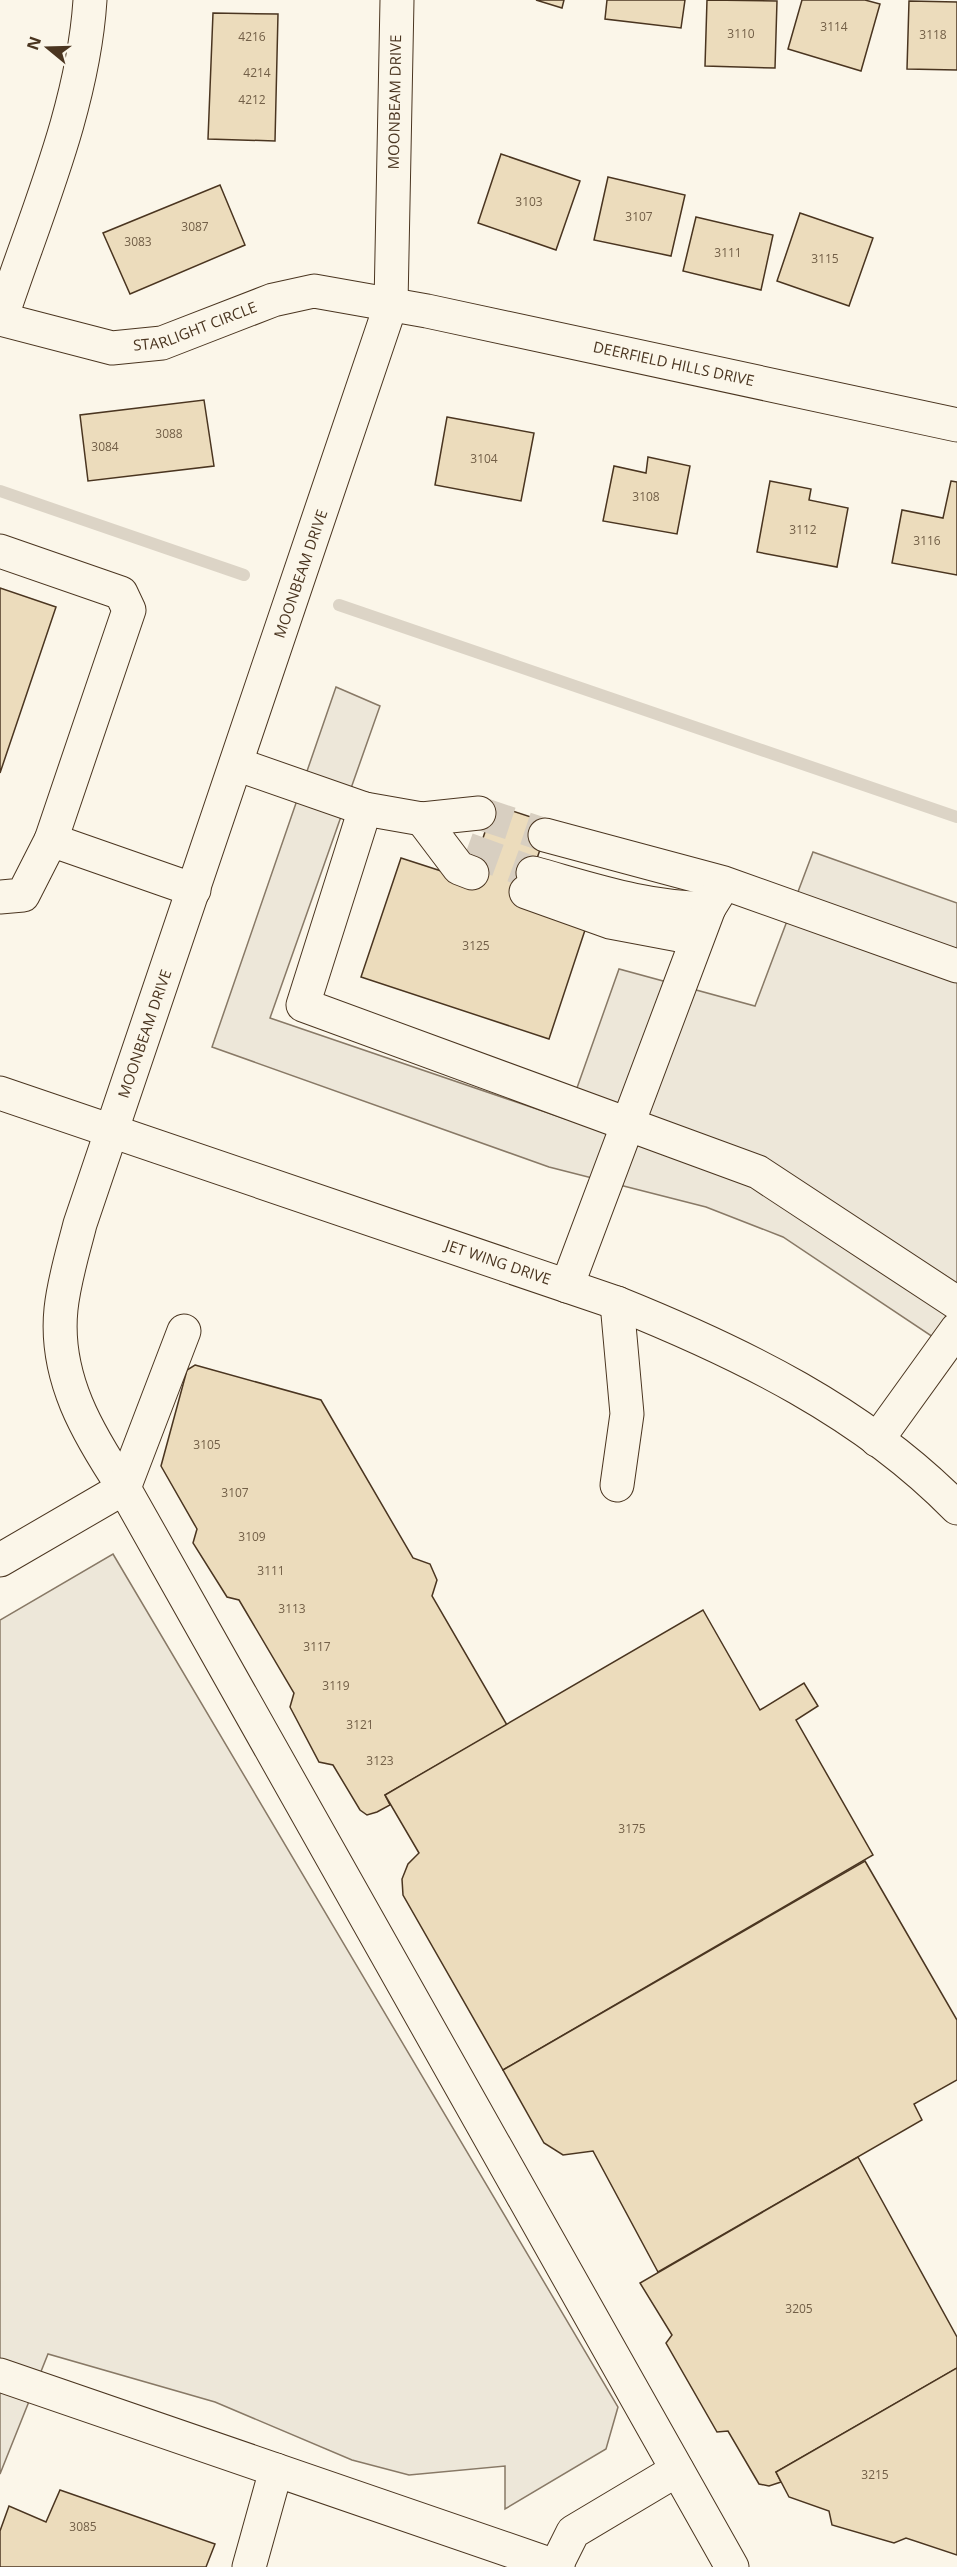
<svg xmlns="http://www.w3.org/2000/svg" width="957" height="2567" font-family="'Open Sans',sans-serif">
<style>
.parking{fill:#ede7d9;stroke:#887966;stroke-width:1.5}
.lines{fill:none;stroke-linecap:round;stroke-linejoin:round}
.stream{stroke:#dcd4c6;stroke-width:12}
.building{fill:#ecdcbc;stroke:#4a3520;stroke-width:1.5}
.minor-tunnel{stroke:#d8cfc1;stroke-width:33;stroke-dasharray:33 16;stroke-linecap:butt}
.minor-casing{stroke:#4a3520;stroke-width:35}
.major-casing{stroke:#4a3520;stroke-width:35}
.minor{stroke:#fbf6e9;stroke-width:33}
.major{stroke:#fbf6e9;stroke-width:33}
.labels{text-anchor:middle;stroke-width:4.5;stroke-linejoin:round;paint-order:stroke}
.number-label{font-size:12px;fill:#725f47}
.street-label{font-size:15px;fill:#4a3520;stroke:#fbf6e9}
</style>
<rect width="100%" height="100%" fill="#fbf6e9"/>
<!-- parking -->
<g class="parking">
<polygon points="336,687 380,706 270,1018 566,1119 619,969 755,1006 813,852 957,903 957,1353 783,1237 706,1207 549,1167 212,1047"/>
<polygon points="113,1554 618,2407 606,2449 505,2509 505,2466 409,2475 352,2460 215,2402 48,2354 0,2474 0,1620"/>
</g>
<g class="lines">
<!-- stream -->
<g class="stream">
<polyline points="0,491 244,575"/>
<polyline points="339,605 957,817"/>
</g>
</g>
<!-- building -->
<g class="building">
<polygon points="536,0 564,0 562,8"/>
<polygon points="607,0 685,0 681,28 605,19"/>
<polygon points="707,0 777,1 775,68 705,66"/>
<polygon points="802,0 865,0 880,4 861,71 788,49"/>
<polygon points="909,1 957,2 957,70 907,69"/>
<polygon points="213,13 278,14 275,141 208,139"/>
<polygon points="501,154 580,181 556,250 478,223"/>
<polygon points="608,177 685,195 671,256 594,240"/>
<polygon points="220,185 245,245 130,294 103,233"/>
<polygon points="800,213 873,238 849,306 777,281"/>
<polygon points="696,217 773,235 761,290 683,271"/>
<polygon points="204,400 214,466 88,481 80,415"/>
<polygon points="447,417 534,433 521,501 435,485"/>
<polygon points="648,457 690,466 677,534 603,521 614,466 646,473"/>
<polygon points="770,481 811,489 809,500 848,508 837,567 757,552"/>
<polygon points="951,481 957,482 957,575 892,563 902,510 943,518"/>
<polygon points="0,588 56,607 0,773"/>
<polygon points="494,805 549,823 525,894 590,915 549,1039 361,977 401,858 469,880"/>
<polygon points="195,1365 321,1400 413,1558 430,1564 437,1580 432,1596 507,1725 385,1795 390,1805 377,1812 367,1815 360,1810 333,1765 319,1762 290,1707 294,1693 239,1600 227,1597 193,1543 197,1529 161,1466 187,1370"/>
<polygon points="703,1610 760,1710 804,1683 818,1706 796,1720 873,1855 503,2070 403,1895 402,1879 408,1864 419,1853 385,1795"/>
<polygon points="865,1861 957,2020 957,2080 914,2104 922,2120 658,2272 593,2151 563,2155 544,2143 503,2070"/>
<polygon points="858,2157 957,2337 957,2368 776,2472 781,2482 769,2486 759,2484 728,2431 717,2432 666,2343 672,2335 640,2283"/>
<polygon points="957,2368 957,2555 906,2538 894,2543 832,2525 829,2511 789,2497 776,2472"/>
<polygon points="60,2490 215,2544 206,2567 0,2567 0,2531 9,2506 46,2522"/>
</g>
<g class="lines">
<!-- minor-tunnel -->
<g class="minor-tunnel">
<polyline points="479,813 545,835"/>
<polyline points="467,849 533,873"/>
</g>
<defs>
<g id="minor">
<path d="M397 0 391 304 80 1224C73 1252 64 1280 61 1309 54 1377 88 1434 124 1488L732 2567"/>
<path id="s1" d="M0 319 112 348 162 343 273 300 314 291 427 311 957 425"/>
<path d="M1 319C35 216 83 109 90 0"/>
<polyline points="0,551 121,593 129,610 51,840"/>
<polyline points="236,764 365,809"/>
<polyline points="479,813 422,819 365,809 303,1005 758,1172 957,1303"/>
<polyline points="422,819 459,868 472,873"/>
<polyline points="545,835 724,883 957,966"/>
<path d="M533 873C591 889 648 909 709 908L719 892"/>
<polyline points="526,892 610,922 679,935 695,941"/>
<polyline points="0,897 23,895 51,840 194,890"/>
<polyline points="567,1286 709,908"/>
<polyline points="877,1440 957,1329"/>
<polyline points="617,1485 627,1414 617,1303"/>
<polyline points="0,1560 124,1488 184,1331"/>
<polyline points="0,2375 558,2567"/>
<polyline points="556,2566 573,2532 677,2470"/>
<polyline points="249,2567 276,2470"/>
</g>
<g id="major">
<path id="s2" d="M0 1093 617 1303C741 1353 863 1412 957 1508"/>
</g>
</defs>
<!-- minor casing -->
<use href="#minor" class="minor-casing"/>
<!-- major casing -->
<use href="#major" class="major-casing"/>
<!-- minor -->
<use href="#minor" class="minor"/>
<!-- major -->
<use href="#major" class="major"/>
</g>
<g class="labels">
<!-- number labels -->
<g class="number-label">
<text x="834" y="31">3114</text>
<text x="741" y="38">3110</text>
<text x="933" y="39">3118</text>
<text x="252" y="41">4216</text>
<text x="257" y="77">4214</text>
<text x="252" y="104">4212</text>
<text x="529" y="206">3103</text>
<text x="639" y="221">3107</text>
<text x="195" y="231">3087</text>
<text x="138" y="246">3083</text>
<text x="728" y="257">3111</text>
<text x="825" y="263">3115</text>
<text x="169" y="438">3088</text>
<text x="105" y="451">3084</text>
<text x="484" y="463">3104</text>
<text x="646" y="501">3108</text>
<text x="803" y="534">3112</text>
<text x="927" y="545">3116</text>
<text x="476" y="950">3125</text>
<text x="207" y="1449">3105</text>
<text x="235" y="1497">3107</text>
<text x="252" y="1541">3109</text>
<text x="271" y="1575">3111</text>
<text x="292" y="1613">3113</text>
<text x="317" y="1651">3117</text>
<text x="336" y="1690">3119</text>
<text x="360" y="1729">3121</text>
<text x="380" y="1765">3123</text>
<text x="632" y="1833">3175</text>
<text x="799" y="2313">3205</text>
<text x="875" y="2479">3215</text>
<text x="83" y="2531">3085</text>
</g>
<!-- street labels -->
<g class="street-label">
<text transform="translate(395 102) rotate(-89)" y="5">MOONBEAM DRIVE</text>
<text dy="5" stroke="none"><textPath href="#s1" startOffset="202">STARLIGHT CIRCLE</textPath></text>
<text dy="5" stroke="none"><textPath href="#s1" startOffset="694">DEERFIELD HILLS DRIVE</textPath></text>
<text transform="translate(301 574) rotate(-71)" y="5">MOONBEAM DRIVE</text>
<text transform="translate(145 1034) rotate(-71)" y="5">MOONBEAM DRIVE</text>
<text dy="5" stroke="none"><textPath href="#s2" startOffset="526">JET WING DRIVE</textPath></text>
</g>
</g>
<!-- north arrow -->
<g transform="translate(48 48) rotate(289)" stroke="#fbf6e9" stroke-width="4.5" paint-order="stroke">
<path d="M0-4.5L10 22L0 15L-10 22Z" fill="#4a3520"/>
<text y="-9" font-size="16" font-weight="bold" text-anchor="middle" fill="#4a3520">N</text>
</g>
</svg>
